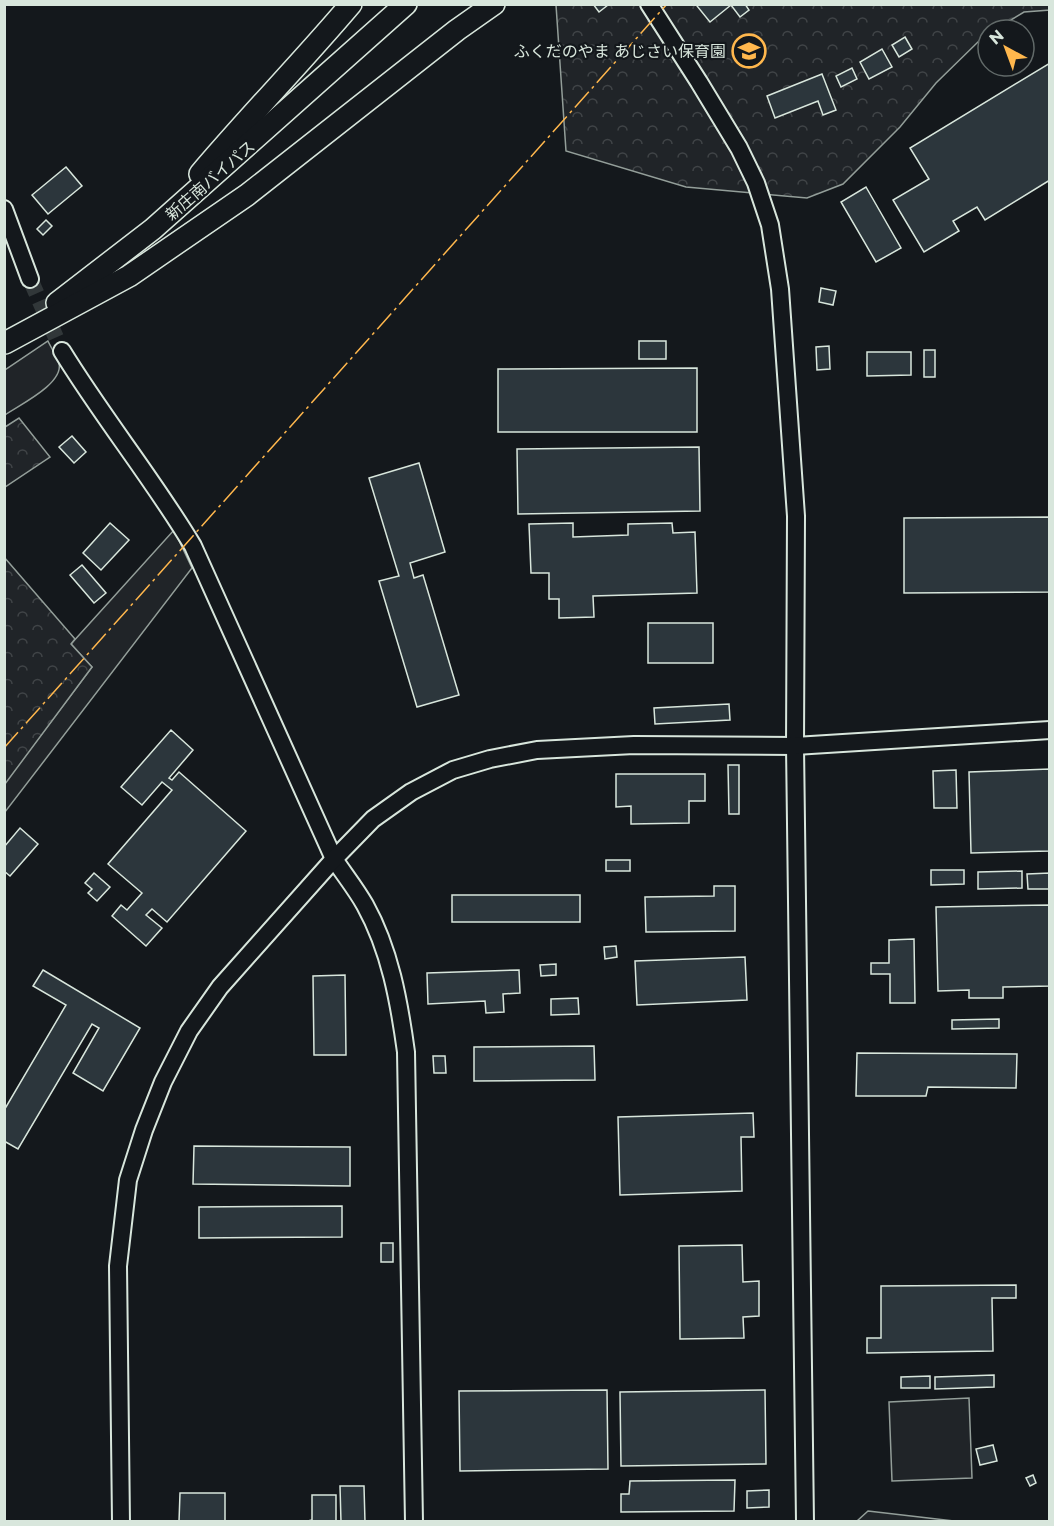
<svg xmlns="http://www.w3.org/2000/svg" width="1054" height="1526" font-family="Montserrat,'Noto Sans JP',sans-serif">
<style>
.green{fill:#202428;stroke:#939e99;stroke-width:1.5}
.forest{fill:url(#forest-crowns);stroke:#939e99;stroke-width:1.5}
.building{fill:#2c363c;stroke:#d8e6dc;stroke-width:1.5}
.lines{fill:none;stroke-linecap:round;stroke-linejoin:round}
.secondary-tunnel{stroke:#313739;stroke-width:16;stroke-dasharray:16 8;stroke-linecap:butt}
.secondary-casing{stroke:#d8e6dc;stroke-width:20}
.highway-casing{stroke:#d8e6dc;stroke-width:24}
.secondary{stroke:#14181c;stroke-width:16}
.highway{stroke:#14181c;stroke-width:21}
.power{stroke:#ffb74d;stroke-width:1.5;stroke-dasharray:21 4.5 3 4.5;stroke-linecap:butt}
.labels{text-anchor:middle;stroke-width:4.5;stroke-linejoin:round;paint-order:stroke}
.poi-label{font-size:16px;fill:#d8e6dc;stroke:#14181c;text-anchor:end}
.street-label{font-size:16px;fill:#d8e6dc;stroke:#14181c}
</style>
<defs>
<pattern id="forest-crowns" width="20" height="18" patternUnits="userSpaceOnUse" patternTransform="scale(1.5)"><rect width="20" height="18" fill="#202428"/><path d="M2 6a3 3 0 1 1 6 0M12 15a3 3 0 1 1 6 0" fill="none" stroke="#404447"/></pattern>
</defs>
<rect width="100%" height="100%" fill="#14181c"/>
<!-- green -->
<g class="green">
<path d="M48 341C51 348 57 356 59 363 64 384 19 405 5 415V370Z"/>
<polygon points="174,530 192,568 5,812 4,784 92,667 71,644"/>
<polygon points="969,1398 972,1478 892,1481 889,1402"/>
<polygon points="868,1511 954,1521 857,1521"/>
</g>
<!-- forest -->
<g class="forest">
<polygon points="1049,4 1050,10 1024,12 995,30 988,30 988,35 981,39 936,83 900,127 843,184 807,198 686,187 566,151 556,5"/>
<polygon points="19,418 50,457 5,487 5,427"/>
<polygon points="4,557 75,639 71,644 92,667 5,784"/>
</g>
<!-- building -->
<g class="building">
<polygon points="593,4 607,4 608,5 599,12"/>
<polygon points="698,4 745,4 749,10 740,17 731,5 710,22 697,6"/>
<polygon points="905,37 912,49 899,57 892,45"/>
<polygon points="882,49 892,67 869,79 860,62"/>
<polygon points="1050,63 1050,180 985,220 977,207 953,221 959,231 924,252 893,200 929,179 910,148"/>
<polygon points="852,68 857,79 841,87 836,76"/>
<polygon points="822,74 836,110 823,115 818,101 775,118 767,96"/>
<polygon points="66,167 82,186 48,214 32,195"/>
<polygon points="866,187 901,248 876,262 841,202"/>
<polygon points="46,220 52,226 43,235 37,229"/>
<polygon points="821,288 836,291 833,305 819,302"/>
<rect x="639" y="341" width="27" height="18"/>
<polygon points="829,346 830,369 817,370 816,347"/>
<rect x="924" y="350" width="11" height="27"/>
<polygon points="867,352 911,352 911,375 867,376"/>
<polygon points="697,368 697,432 498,432 498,369"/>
<polygon points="72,436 86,452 74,463 59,447"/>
<polygon points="699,447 700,511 518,514 517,449"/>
<polygon points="419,463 445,552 410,563 414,578 423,575 459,695 417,707 379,581 399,576 369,478"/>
<polygon points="1050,517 1050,592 904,593 904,518"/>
<polygon points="110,523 129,540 101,570 83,553"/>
<polygon points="573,523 573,537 628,535 628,524 672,523 673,533 695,532 697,593 593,596 594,617 559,618 559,599 549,599 549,573 531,573 529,524"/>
<polygon points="82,565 106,593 94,603 70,575"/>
<rect x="648" y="623" width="65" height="40"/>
<polygon points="729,704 730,720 655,724 654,708"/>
<polygon points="171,730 193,750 169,778 172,780 179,772 246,831 167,922 152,909 146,915 162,928 146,946 112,916 121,905 127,910 142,893 108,864 172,790 162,782 142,805 121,787"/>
<polygon points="728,765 739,765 739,814 729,814"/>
<polygon points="1050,769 1050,851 971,853 969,772"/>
<polygon points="956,770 957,808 934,808 933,771"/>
<polygon points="616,774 705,774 705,801 689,801 689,823 631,824 631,806 616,807"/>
<polygon points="20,828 38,844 10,876 4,871 4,847"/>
<rect x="606" y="860" width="24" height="11"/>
<polygon points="931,870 964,870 964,884 931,885"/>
<polygon points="1022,871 1022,888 978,889 978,872"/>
<polygon points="94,873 110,887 97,901 88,893 92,889 85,883"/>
<polygon points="1050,873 1050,889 1028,889 1027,874"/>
<polygon points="714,886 735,886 735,931 646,932 645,897 714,896"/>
<rect x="452" y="895" width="128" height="27"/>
<polygon points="1050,905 1050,986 1003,987 1003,998 969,998 969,990 938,991 936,907"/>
<polygon points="914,939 915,1003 890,1003 890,974 871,974 871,963 889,963 889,940"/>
<polygon points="616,946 617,957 605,959 604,947"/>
<polygon points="745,957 747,1000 637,1005 635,961"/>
<polygon points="556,964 556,975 541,976 540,965"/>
<polygon points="43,970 140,1028 103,1091 73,1073 99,1028 92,1024 18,1149 4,1141 4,1105 6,1107 66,1005 33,986"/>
<polygon points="519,970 520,993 503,994 504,1012 486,1013 485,1001 428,1004 427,973"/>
<polygon points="345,975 346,1055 314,1055 313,976"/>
<polygon points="578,998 579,1014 551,1015 551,999"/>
<polygon points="999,1019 999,1028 952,1029 952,1020"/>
<polygon points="594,1046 595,1080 474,1081 474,1047"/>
<polygon points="857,1053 1017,1054 1016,1088 928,1087 926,1096 856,1096"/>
<polygon points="433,1056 445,1056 446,1073 434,1073"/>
<polygon points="753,1113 754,1137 741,1137 742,1191 620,1195 618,1117"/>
<polygon points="194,1146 350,1147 350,1186 193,1184"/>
<polygon points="342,1206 342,1237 199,1238 199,1207"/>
<rect x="381" y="1243" width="12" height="19"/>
<polygon points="742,1245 743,1282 759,1281 759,1316 743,1317 744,1338 680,1339 679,1246"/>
<polygon points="1016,1285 1016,1298 992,1298 993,1351 867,1353 867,1338 881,1338 881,1286"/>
<polygon points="994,1375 994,1387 935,1389 935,1377"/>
<polygon points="930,1376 930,1388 901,1388 901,1377"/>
<polygon points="607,1390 608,1469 460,1471 459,1391"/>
<polygon points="765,1390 766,1464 621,1466 620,1392"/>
<polygon points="993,1445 997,1461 980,1465 976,1449"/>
<polygon points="1033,1475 1036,1483 1030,1486 1026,1478"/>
<polygon points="735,1480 734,1511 621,1512 621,1494 629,1494 630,1481"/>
<polygon points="340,1486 364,1486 365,1522 341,1522"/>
<polygon points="769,1490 769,1507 747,1508 747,1491"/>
<polygon points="180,1493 225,1493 225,1522 179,1522"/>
<polygon points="312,1495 336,1495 336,1522 303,1522 312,1520"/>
</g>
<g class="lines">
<!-- secondary-tunnel -->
<polyline class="secondary-tunnel" points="30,279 62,351"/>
<defs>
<g id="secondary">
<polyline points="649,4 699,82 739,148 756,183 770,225 780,289 796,516 795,746 805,1522"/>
<polyline points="4,209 30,279"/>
<path d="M62 351C103 418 153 479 193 546L334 859C344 874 356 889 365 905 390 950 399 1001 406 1052L414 1522"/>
<polyline points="121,1522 118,1266 128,1180 144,1130 163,1082 189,1031 220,987 334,859 373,819 411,792 453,770 490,759 537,750 634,745 795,746 1050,730"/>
</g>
<g id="highway">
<path d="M200 174C249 116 302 62 351 4"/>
<polyline points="57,303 153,229 406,4"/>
<polyline points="5,343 129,276 247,195 457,30 494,4"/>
</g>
</defs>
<!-- secondary casing -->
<use href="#secondary" class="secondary-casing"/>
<!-- highway casing -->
<use href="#highway" class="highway-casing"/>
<!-- secondary -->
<use href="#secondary" class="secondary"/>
<!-- highway -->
<use href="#highway" class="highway"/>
<!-- power -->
<polyline class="power" points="4,748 667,4"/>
</g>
<!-- icons -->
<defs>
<symbol id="school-ring" viewBox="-11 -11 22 22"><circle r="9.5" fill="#14181c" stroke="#ffb74d" stroke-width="1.5"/><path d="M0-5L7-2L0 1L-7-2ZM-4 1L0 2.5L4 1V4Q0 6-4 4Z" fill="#ffb74d"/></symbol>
</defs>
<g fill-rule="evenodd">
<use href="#school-ring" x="730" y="32" width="38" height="38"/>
</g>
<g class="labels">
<!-- poi labels -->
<g class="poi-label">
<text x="726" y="57">ふくだのやま あじさい保育園</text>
</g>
<!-- street labels -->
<g class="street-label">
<text transform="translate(210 180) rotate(-41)" y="6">新庄南バイパス</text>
</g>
</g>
<!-- border -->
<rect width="1054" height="1526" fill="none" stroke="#d8e6dc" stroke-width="12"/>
<!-- north arrow -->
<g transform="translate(1006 48) rotate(319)"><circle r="28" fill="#14181c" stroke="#626a69" stroke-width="1.5"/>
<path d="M0-4.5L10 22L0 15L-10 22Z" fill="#ffb74d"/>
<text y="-9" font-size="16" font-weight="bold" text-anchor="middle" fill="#d8e6dc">N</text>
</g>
</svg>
